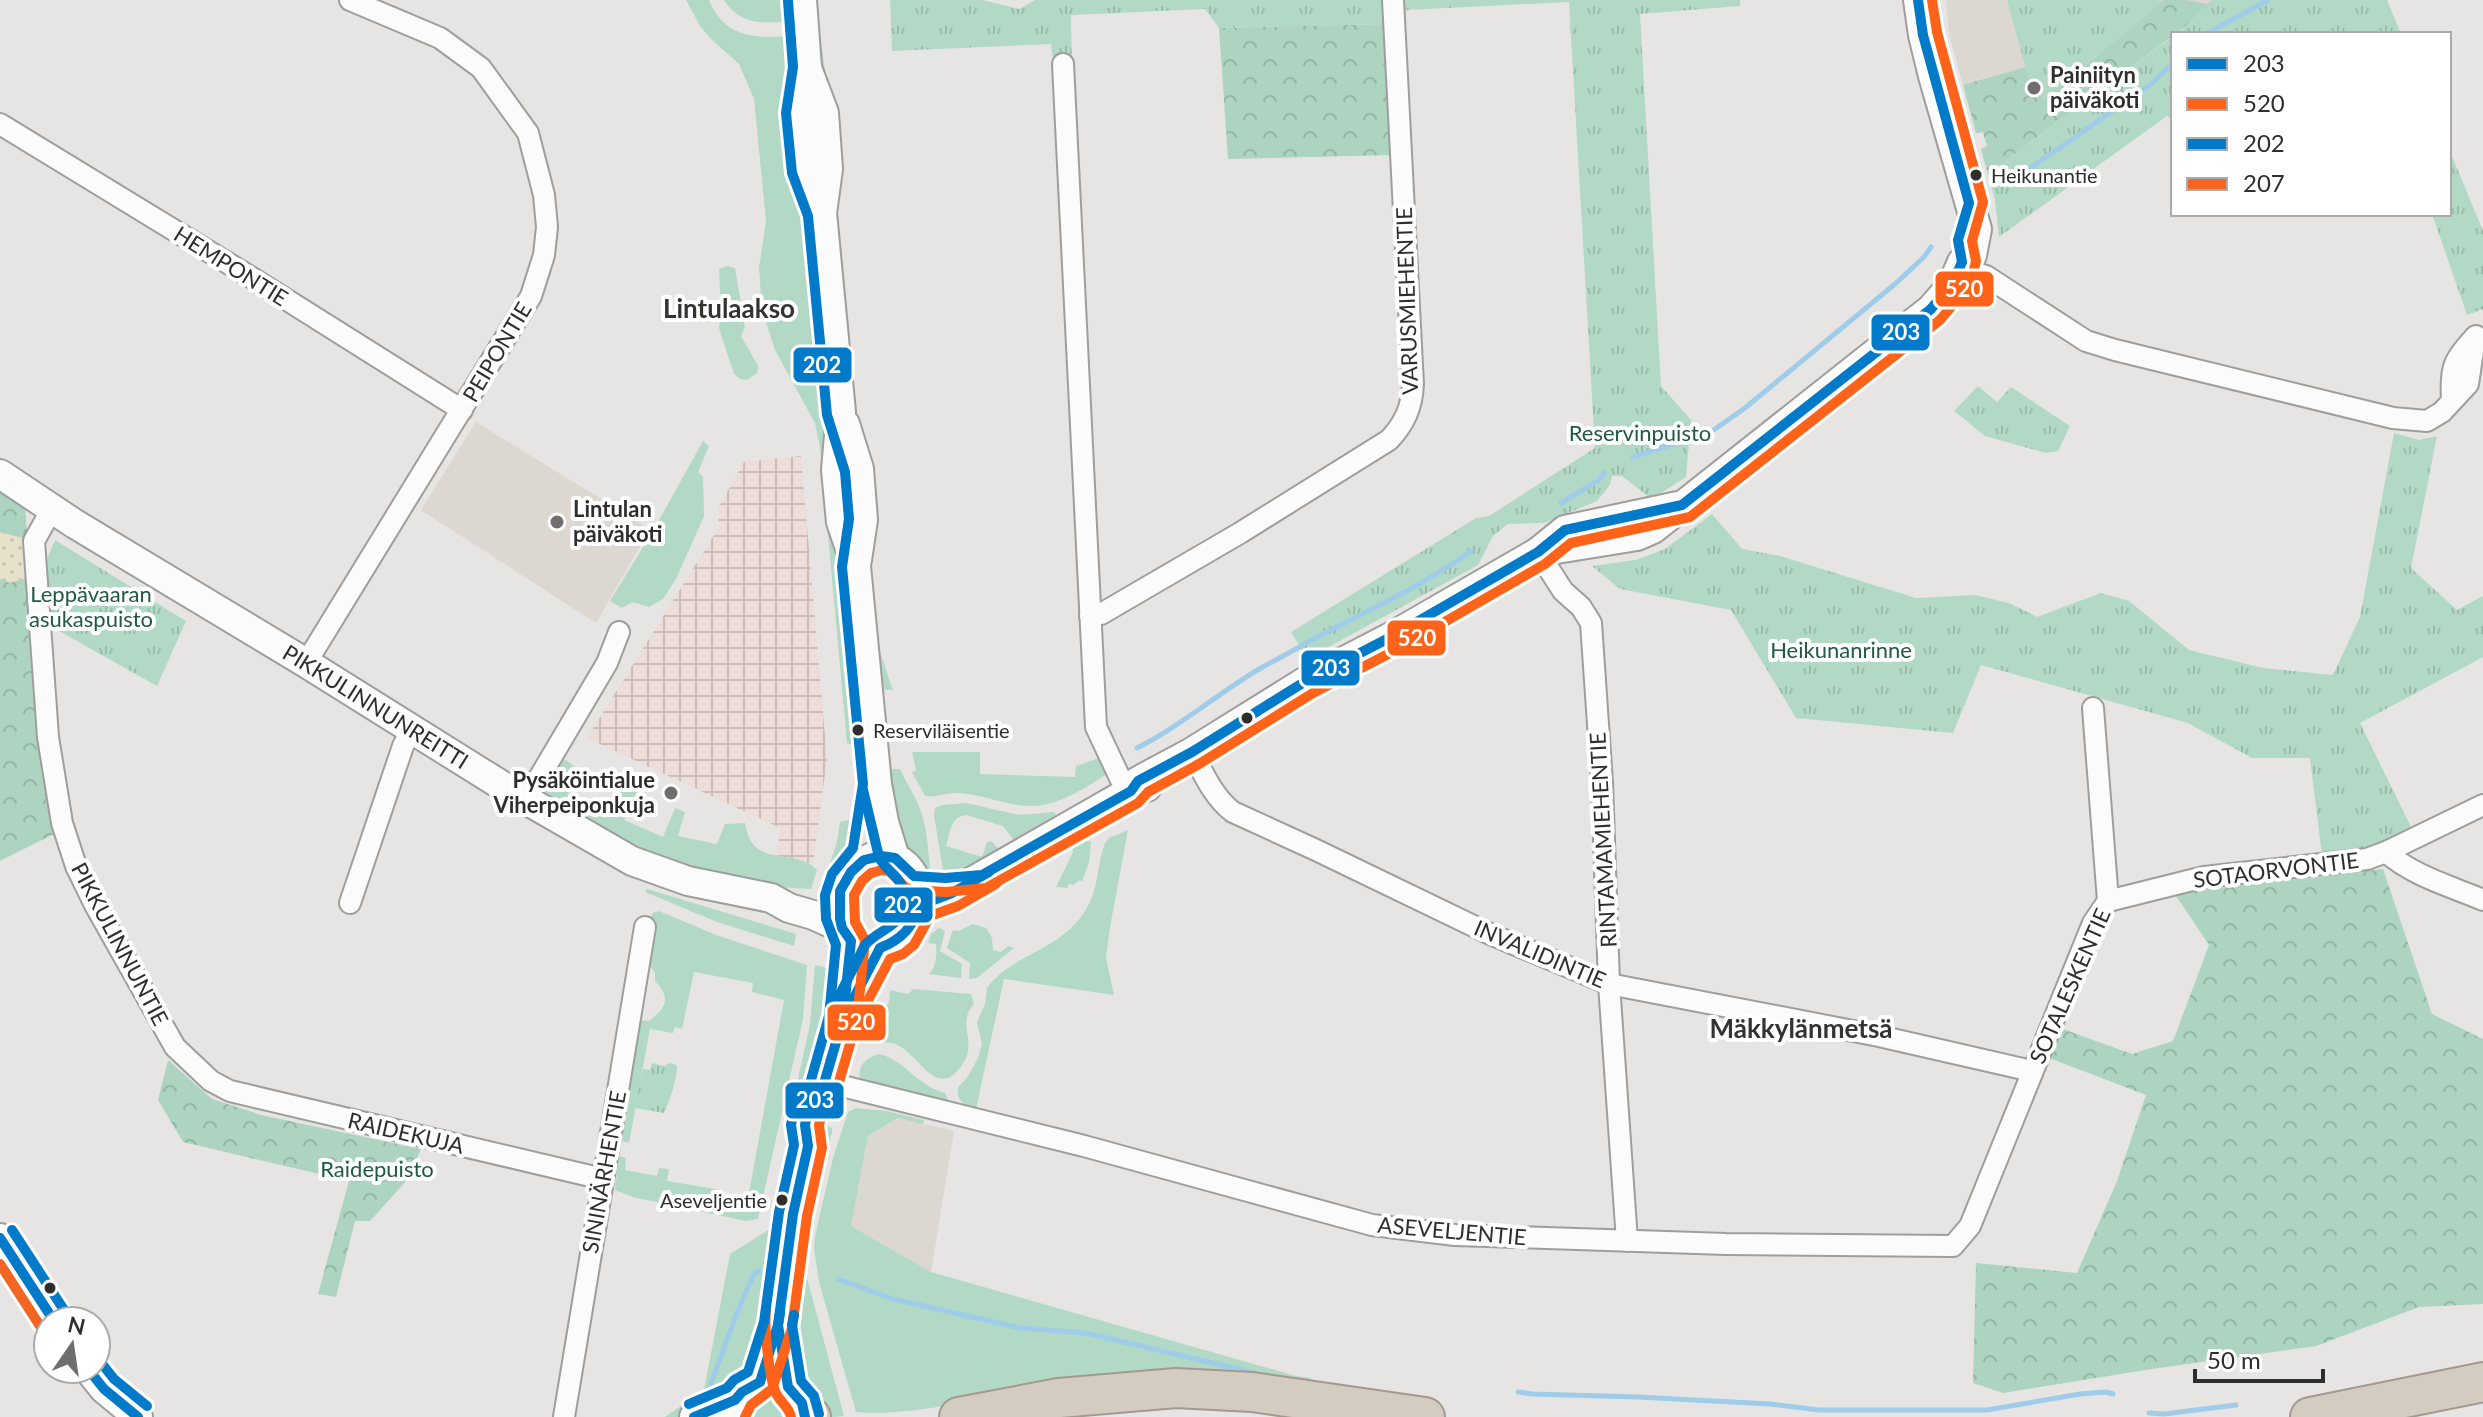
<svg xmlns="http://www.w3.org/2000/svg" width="2483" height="1417" font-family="Lato,sans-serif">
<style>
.built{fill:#dcd7d0}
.industrial{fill:url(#industrial-grid)}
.grass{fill:#b1d9c6}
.forest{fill:url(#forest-crowns)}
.sand{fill:url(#sand-dots)}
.park{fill:url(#park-tufts)}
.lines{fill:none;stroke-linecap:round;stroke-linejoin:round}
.stream{stroke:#9ecce9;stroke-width:5}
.street-casing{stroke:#9f9e9c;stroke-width:24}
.secondary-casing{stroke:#9f9e9c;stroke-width:32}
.highway-casing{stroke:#a3998e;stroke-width:42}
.street{stroke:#fbfbfb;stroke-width:20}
.secondary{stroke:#fbfbfb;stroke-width:28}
.highway{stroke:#d5ccc1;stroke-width:38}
.bus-1-casing{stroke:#fff;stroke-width:16}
.bus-2-casing{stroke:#fff;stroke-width:16}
.bus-3-casing{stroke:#fff;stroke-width:16}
.bus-4-casing{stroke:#fff;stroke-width:16}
.bus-1{stroke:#007ac9;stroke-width:10}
.bus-2{stroke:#ff6319;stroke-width:10}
.bus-3{stroke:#007ac9;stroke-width:10}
.bus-4{stroke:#f26522;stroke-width:10}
.poi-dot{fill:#6f6e6c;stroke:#fff;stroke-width:3}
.bus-dot{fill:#2f2e2c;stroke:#fff;stroke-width:3}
.labels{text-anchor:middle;stroke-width:8;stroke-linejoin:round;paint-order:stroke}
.bus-label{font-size:20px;fill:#2f2e2c;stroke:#fff;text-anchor:start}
.poi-label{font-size:22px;font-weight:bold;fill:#2f2e2c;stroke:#fff;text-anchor:start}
.street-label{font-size:22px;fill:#2f2e2c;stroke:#fff}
.park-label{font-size:22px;fill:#1f5942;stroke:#fff}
.quarter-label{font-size:26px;font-weight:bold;fill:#35332f;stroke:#fff}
.line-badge{stroke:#fff;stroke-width:3}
.badge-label{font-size:22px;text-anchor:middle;font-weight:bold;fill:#fff}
</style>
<defs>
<pattern id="industrial-grid" width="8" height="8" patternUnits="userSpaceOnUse" patternTransform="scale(2)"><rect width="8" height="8" fill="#ecddd8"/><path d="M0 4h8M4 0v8" fill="none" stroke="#cbbeba"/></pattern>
<pattern id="forest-crowns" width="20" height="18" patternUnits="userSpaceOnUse" patternTransform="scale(2)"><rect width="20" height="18" fill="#acd4c0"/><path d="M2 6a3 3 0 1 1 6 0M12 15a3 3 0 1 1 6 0" fill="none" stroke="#94b6a5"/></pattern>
<pattern id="sand-dots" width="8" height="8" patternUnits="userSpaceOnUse" patternTransform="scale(2)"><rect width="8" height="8" fill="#e7e1cb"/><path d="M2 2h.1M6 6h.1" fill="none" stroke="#c6c1ae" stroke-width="1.8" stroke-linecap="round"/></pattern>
<pattern id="park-tufts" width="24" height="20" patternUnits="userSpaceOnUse" patternTransform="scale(2)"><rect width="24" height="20" fill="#b1d9c6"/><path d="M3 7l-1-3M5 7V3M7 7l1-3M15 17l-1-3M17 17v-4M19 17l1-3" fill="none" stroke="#9ba"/></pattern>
</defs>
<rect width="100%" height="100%" fill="#e7e5e3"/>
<!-- built -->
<g class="built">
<polygon points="1946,0 2212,0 2191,22 1988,174 1981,149 1987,146 1983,132 1976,133 1949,34"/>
<polygon points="476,422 650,529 596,623 421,510"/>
<polygon points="899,1118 954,1131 931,1272 851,1226 868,1136"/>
</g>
<!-- industrial -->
<polygon class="industrial" points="801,456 827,759 813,864 777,858 780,828 587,738 719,527 718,508 744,462"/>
<!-- grass -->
<g class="grass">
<path d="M686 0H709C726 40 757 38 795 36L806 186 867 795C863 837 863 862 823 885L837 842 840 822 849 820C858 804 856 763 853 745L847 743 820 447 815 423 775 350 762 310 759 268 766 221 754 99 739 64 712 40 700 26Z"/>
<path d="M724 0H792L793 21C764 23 742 27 724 0Z"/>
<polygon points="814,34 820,34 825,70 835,111 837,203 876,613 880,652 893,690 885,690 880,673"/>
<polygon points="727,266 735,268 745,327 741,336 758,366 757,373 747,380 740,379 734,374 719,328 721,310 719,269"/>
<polygon points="703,441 709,446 698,472 703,477 704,516 676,579 663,599 649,607 632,602 622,608 610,601 653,531"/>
<path d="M912 752H980V774L1075 777 1076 766 1102 757 1110 772C1082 790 1052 811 1018 805 997 802 976 793 956 793 945 793 936 798 925 796L912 772 916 770Z"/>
<path d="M560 760H566L580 771 567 796 600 815 619 781 637 791 624 820 663 837 675 808 685 812 678 836 717 844 725 824 745 823C752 871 794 846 817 870L811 889 773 887 676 870 548 807 541 792Z"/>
<path d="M892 769H900C905 781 913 792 918 804 927 824 928 848 930 869 888 857 891 805 892 769Z"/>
<path d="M966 803 1019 815 1054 812 1060 820 1015 842 1003 826 966 815C950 816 950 834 946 846L982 857 987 842 991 841 999 849 998 855 970 868 943 870 934 815 935 808 942 805Z"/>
<path d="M1128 830 1110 927 1106 958 1114 995 1004 979 976 1109C964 1106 956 1101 958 1087L967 1078 978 1058 982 1044 977 1022 985 1004 987 988C1012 953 1061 952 1087 908 1099 887 1097 864 1105 843L1109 838Z"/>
<polygon points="1085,841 1089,841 1091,843 1089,862 1082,882 1080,880 1073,885 1069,884 1067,888 1056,887 1073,852 1072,846"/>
<polygon points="647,889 796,934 794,946 717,922 645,892"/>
<path d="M659 911 716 935 807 965 803 1019 758 1219 746 1221 633 1197 615 1190 619 1156 626 1158 625 1170 657 1176 659 1168 669 1169 667 1181 715 1189 714 1198 747 1204 784 1000 752 992 753 983 694 972 682 1029 675 1027 673 1033 650 1029 629 1143 621 1141 641 1020 649 1021C667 1007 671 998 655 981V973L650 966V919L653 913Z"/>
<polygon points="973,924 986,928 992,938 993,950 1001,952 1008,946 1014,948 977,978 969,979 970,963 947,948 953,930 959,931"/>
<path d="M939 928 945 931 940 951 962 964 961 978 929 974C936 968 937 954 936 944L928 943 931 934Z"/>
<polygon points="815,965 841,972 811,1086 795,1103 794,1097 810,1024"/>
<polygon points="870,977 881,980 863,1024 848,1074 843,1054"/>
<path d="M912 989 971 994 974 1004C956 1023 977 1042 964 1062 937 1105 920 1053 895 1044 887 1041 878 1043 870 1042L878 1015 889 1003 890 990 907 994 911 992Z"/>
<path d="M880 1054C905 1061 918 1086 945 1093L949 1102 860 1079C857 1065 867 1057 880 1054Z"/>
<path d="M856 1108 886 1111 924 1120 923 1124 898 1118 868 1136 851 1226 931 1272 1296 1376 1311 1378 1309 1389C1216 1391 1121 1389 1029 1395 975 1398 908 1417 856 1412L819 1282 814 1249 815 1236 833 1158 848 1112Z"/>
<path d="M826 1126 832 1128V1133C816 1179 800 1229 807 1278L844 1416 833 1417 827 1415 804 1388 796 1373 791 1344 794 1280 816 1155Z"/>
<polygon points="774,1214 777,1215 780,1248 773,1297 749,1373 706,1404 679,1417 665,1417 704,1390 730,1254 770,1229"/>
<path d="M766 1397C779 1398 788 1404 791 1417H746L752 1404Z"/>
</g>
<!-- forest -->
<g class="forest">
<polygon points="2164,0 2187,0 2208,4 2191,22 1988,174 1981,149 1987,146 1983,132 1976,133 1963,85 2026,67 2030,83 2044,100"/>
<polygon points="1388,24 1393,155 1228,159 1219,28"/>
<polygon points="0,488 25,504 39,723 60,831 0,861"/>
<polygon points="2383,869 2432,1014 2483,1039 2483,1304 2419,1307 2316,1346 2152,1369 2003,1393 1973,1383 1976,1263 2077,1273 2117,1181 2146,1095 2049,1058 2060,1028 2132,1054 2173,1041 2209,945 2174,893"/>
<polygon points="168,1060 212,1099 261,1115 421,1149 407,1180 370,1221 355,1221 336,1297 318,1294 349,1181 183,1142 158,1100"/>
</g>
<!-- sand -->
<polygon class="sand" points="0,532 34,541 36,575 10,583 0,579"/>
<!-- park -->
<g class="park">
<polygon points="890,0 983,0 1019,9 1035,0 1740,0 1740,6 1640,14 1661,386 1691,420 1686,477 1661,493 1649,497 1622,476 1612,476 1610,485 1597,501 1544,523 1508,524 1493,536 1478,565 1307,659 1291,632 1476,518 1489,516 1595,448 1569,2 1407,10 1388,24 1219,28 1205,9 1071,15 1072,65 1054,68 1051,44 892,51"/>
<polygon points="2007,0 2158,0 2163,1 2044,100 2030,83"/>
<polygon points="2212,0 2387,0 2401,34 2176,34 2191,22"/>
<polygon points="2173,36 2173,121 2167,116 1999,237 1995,200 1988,174"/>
<polygon points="2449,149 2483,231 2483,309 2467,315 2432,214 2449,214"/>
<polygon points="1978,386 1997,402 2011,387 2070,426 2058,451 2046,453 1985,436 1954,411"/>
<polygon points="2394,433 2419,440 2437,436 2411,568 2457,610 2483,596 2483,657 2360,723 2413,831 2387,846 2322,856 2310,758 2252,758 2188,723 1981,665 1953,733 1796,718 1731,610 1620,589 1592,566 1636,560 1665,549 1712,514 1742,549 1780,556 1916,598 1975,595 2009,603 2037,617 2101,593 2129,601 2189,650 2263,668 2333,675 2360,617"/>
<polygon points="55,540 186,621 157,686 50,626 47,559"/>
<path d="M652 1063 665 1066 669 1063 677 1065C678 1076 669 1103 664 1113L635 1108 643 1069 650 1070Z"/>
</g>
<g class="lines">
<!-- stream -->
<g class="stream">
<polyline points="2206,34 2268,0"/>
<polyline points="2009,183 2150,85 2173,63"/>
<polyline points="1633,457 1673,444 1698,441 1745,408 1895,284 1924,257 1931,247"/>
<polyline points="1561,503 1599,480 1604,473"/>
<path d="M1137 748C1181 726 1218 693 1261 668 1285 655 1308 642 1331 630 1379 605 1427 583 1471 551"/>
<polyline points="838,1279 893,1299 1021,1328 1086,1333 1250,1372"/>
<polyline points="709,1389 738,1310 754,1274 759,1271"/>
<polyline points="1518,1392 1532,1394 1638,1397 1770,1404 1819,1410 1987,1410 2080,1394 2106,1392 2113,1394"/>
<polyline points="2149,1413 2164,1414 2236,1405"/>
</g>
<defs>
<g id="street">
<polyline points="1063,64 1096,727 1127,793"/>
<polyline points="0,124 249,276 462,410"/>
<polyline points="1960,268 1986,276 2086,341 2115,350 2393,418 2427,421 2442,412 2468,384 2475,337"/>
<path d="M2452 400C2450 368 2453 360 2476 336"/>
<polyline points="52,509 34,541 48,737 62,823 76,866 95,905 175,1047 211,1081 230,1091 603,1179"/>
<polyline points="1538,552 1563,591 1581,607 1591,623 1602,782 1609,984 1627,1241"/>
<path d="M1090 616 1101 614 1240 533 1389 440C1405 423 1412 407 1413 384L1393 0"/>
<polyline points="306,663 531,296 544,255 547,227 544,195 528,133 481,68 440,38 350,0"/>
<path d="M1192 752C1203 773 1214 798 1233 812L1316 850 1490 934 1609 984 1879 1036 2032 1071"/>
<polyline points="526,800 607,663 619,632"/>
<path d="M2386 852C2413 876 2450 886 2483 900"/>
<polyline points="2108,901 2204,877 2367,859 2386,852 2483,805"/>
<polyline points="350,903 403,746 412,729"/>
<polyline points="826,1082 1084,1146 1372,1225 1455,1235 1726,1244 1953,1246 1970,1226 2093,923 2108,901 2093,708"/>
<polyline points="564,1417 645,927"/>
</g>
<g id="secondary">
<polyline points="802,0 807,68 800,112 806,170 821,208"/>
<polyline points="807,68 824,113 828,169 822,213 841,412 836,470 841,522 856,566 877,784 884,822 895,858"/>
<polyline points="845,424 859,469 863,520 857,560"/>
<path id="s1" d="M0 474 75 524 306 663 509 790 632 861 688 881 771 898 789 908 813 915 842 928"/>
<polyline points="1538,552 1637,536 1653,529 1931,309 1952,285 1962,262 1972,255 1977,229 1933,76 1923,35 1918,0"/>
<polyline points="1131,791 1138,781 1192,752 1306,681 1389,638 1538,552 1565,530 1678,506"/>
<path d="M875 856C935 850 930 947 876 948 823 950 830 872 875 856Z"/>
<polyline points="918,906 952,893 1127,793 1147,787"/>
<polyline points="0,1238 54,1321"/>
<polyline points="88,1369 104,1389 138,1417"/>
<polyline points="760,1382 778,1325 793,1214 808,1146 805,1125 809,1106 821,1094 843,1018 845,985 851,941"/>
<polyline points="694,1417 735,1400"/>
<path d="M731 1417C737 1370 798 1370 805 1417"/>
</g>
<g id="highway">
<polyline points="805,1413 811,1417"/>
<polyline points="959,1417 1059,1398 1176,1388 1252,1392 1425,1417"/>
<polyline points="2310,1417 2483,1382"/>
</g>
</defs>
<!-- street casing -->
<use href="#street" class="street-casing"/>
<!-- secondary casing -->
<use href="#secondary" class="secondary-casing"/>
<!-- highway casing -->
<use href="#highway" class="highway-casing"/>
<!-- street -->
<use href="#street" class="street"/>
<!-- secondary -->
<use href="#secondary" class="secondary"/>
<!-- highway -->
<use href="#highway" class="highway"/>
<defs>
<g id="bus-1">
<path d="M846 1013 880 948C900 940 914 928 918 906L952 893 989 872"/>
<polyline points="0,1238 54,1321"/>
<polyline points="780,1313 778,1325 788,1387 802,1403 805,1417"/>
<polyline points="88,1369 104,1389 138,1417"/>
<polyline points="694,1417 735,1400 742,1392 760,1382 778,1325 793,1214 808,1146 805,1125 809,1106 821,1094 843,1018 851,941 842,928 840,919 840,891 851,872 864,860 881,856 895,858 914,876 945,878 982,875 1131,791 1138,781 1192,752 1306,681 1389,638 1538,552 1565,530 1682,505 1931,309 1949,287 1959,269 1962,262 1958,240 1969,203 1923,35 1918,0"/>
</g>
<g id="bus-2">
<polyline points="858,1019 890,959 903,954 914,945 930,916 958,906 996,884"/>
<path d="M766 1311C764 1326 769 1382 777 1395 782 1404 789 1407 791 1417"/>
<polyline points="745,1417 751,1405 772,1389 792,1328 807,1216 822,1148 819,1125 822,1113 834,1099 857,1020 865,940 855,922 854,895 862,881 871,873 882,870 889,871 905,887 912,890 946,892 986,888 1138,803 1148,792 1199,764 1313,693 1396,650 1545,564 1571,543 1690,517 1940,320 1961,295 1973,274 1976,261 1972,241 1983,202 1937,32 1932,0"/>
</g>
<g id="bus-3">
<path d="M834 1006 865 945C880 928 904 927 904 900 904 894 903 886 899 881 893 872 884 868 879 857L863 790"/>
<polyline points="12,1230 66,1313"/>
<polyline points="794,1315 792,1325 801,1381 814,1396 819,1414"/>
<polyline points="99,1360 114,1379 147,1406"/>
<polyline points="689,1404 727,1388 734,1380 748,1372 764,1322 779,1212 794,1145 791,1125 795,1103 809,1087 829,1016 836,945 826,919 825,895 832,874 853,848 863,784 842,567 849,519 845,472 827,415 808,216 792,173 786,113 793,67 788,1"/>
</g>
<polyline id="bus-4" points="0,1264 42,1329"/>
</defs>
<!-- bus-1 casing -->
<use href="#bus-1" class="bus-1-casing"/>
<!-- bus-2 casing -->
<use href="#bus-2" class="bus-2-casing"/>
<!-- bus-3 casing -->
<use href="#bus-3" class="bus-3-casing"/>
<!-- bus-4 casing -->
<use href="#bus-4" class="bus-4-casing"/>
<!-- bus-1 -->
<use href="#bus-1" class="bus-1"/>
<!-- bus-2 -->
<use href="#bus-2" class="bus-2"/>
<!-- bus-3 -->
<use href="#bus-3" class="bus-3"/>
<!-- bus-4 -->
<use href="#bus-4" class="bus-4"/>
</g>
<!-- markers -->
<g class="poi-dot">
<circle cx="2034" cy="88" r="8"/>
<circle cx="557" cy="522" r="8"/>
<circle cx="671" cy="793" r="8"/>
</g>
<g class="bus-dot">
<circle cx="1976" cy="175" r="7"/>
<circle cx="1247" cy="718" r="7"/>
<circle cx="858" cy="730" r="7"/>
<circle cx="782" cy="1200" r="7"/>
<circle cx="50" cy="1288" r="7"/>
</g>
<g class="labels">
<!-- bus labels -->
<g class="bus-label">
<text x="1991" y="183">Heikunantie</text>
<text x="873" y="738">Reserviläisentie</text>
<text x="767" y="1208" text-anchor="end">Aseveljentie</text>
</g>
<!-- poi labels -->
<g class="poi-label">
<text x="2050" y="83">Painiityn<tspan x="2050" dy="25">päiväkoti</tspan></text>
<text x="573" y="517">Lintulan<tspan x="573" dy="25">päiväkoti</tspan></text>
<text x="655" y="788" text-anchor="end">Pysäköintialue<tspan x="655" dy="25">Viherpeiponkuja</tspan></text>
</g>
<!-- street labels -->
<g class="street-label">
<text transform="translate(231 266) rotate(32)" y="8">HEMPONTIE</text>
<text transform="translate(1407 301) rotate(-92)" y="8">VARUSMIEHENTIE</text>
<text transform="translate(497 352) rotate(-59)" y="8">PEIPONTIE</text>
<text dy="8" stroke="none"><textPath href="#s1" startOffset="442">PIKKULINNUNREITTI</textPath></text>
<text transform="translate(1603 840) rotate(-93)" y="8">RINTAMAMIEHENTIE</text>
<text transform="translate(2276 870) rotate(-7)" y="8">SOTAORVONTIE</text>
<text transform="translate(120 944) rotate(62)" y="8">PIKKULINNUNTIE</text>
<text transform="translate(1540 954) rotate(23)" y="8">INVALIDINTIE</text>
<text transform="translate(2070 986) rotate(-66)" y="8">SOTALESKENTIE</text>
<text transform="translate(406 1133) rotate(13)" y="8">RAIDEKUJA</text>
<text transform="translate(604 1172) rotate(-80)" y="8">SININÄRHENTIE</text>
<text transform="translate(1452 1231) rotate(5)" y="8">ASEVELJENTIE</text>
</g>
<!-- park labels -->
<g class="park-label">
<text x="1640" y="441">Reservinpuisto</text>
<text x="91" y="602">Leppävaaran<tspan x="91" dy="25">asukaspuisto</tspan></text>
<text x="1841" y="658">Heikunanrinne</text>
<text x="377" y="1177">Raidepuisto</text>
</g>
<!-- quarter labels -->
<g class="quarter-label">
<text x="729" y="318">Lintulaakso</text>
<text x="1801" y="1038">Mäkkylänmetsä</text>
</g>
</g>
<g class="line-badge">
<rect x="1934" y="270" width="61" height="38" rx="8" fill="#ff6319"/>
<rect x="1870" y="313" width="61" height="39" rx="8" fill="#007ac9"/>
<rect x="792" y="346" width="61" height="38" rx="8" fill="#007ac9"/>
<rect x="1386" y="619" width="61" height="38" rx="8" fill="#ff6319"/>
<rect x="1300" y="649" width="61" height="38" rx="8" fill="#007ac9"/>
<rect x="873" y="886" width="61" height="38" rx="8" fill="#007ac9"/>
<rect x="826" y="1003" width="61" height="39" rx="8" fill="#ff6319"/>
<rect x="784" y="1081" width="61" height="39" rx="8" fill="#007ac9"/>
</g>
<g class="badge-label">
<text x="1964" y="297">520</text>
<text x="1901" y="340">203</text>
<text x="822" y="373">202</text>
<text x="1417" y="646">520</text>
<text x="1331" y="676">203</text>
<text x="903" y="913">202</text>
<text x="856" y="1030">520</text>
<text x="815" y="1108">203</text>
</g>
<!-- legend -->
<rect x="2171" y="32" width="280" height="184" fill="#ffffff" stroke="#acabab" stroke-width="2"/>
<rect x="2187" y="58" width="40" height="12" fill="#007ac9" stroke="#acabab" stroke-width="2"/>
<text x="2243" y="72" font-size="24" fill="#2f2e2c">203</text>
<rect x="2187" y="98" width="40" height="12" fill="#ff6319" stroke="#acabab" stroke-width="2"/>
<text x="2243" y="112" font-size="24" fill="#2f2e2c">520</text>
<rect x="2187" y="138" width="40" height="12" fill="#007ac9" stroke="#acabab" stroke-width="2"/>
<text x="2243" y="152" font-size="24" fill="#2f2e2c">202</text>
<rect x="2187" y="178" width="40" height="12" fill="#f26522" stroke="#acabab" stroke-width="2"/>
<text x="2243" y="192" font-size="24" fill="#2f2e2c">207</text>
<!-- north arrow -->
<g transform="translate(72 1345) rotate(13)"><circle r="38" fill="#ffffff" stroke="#acabab" stroke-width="2"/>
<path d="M0-6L14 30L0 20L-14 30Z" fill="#6f6e6c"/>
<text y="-12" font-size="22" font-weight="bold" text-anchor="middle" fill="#2f2e2c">N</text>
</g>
<!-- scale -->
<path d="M2195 1369v12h128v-12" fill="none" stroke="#2f2e2c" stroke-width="4"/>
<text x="2207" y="1369" font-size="24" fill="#2f2e2c" stroke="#ffffff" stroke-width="6" paint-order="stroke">50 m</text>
</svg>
